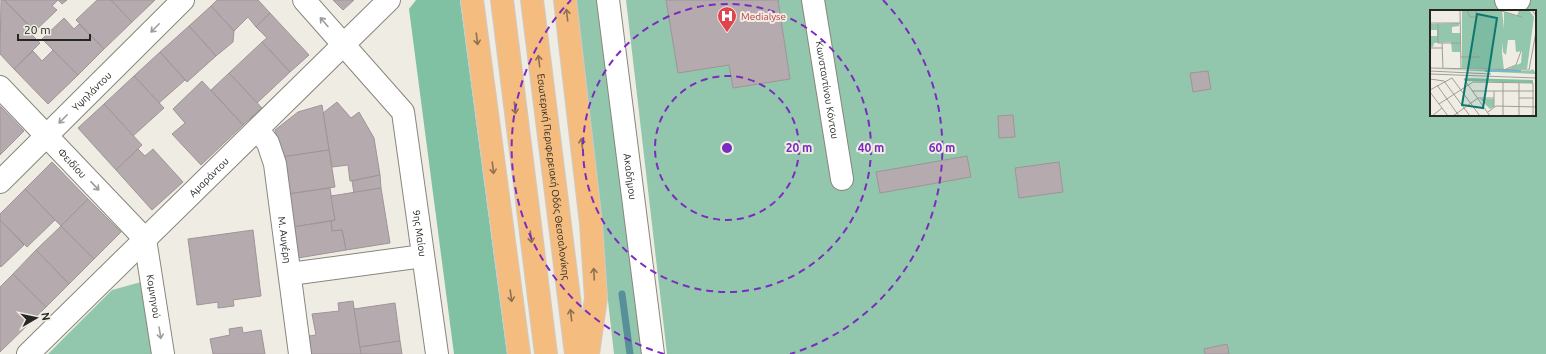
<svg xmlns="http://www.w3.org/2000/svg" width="1546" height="354" font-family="Ubuntu,sans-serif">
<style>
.green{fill:#92c7ad;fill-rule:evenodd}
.forest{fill:#7fc1a2}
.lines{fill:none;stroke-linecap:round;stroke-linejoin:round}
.stream{stroke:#58909a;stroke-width:7}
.building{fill:#b5aaae;stroke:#9f9497}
.minor-casing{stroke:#88867d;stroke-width:24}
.highway-casing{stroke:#cbcbca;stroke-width:24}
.minor{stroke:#fff;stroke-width:22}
.highway{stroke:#f5bc7f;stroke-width:22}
.oneway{stroke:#8e7150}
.oneway2{stroke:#9d9d9c}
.ring{fill:none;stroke:#7b2cbf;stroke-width:2;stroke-dasharray:7 5}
.labels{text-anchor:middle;stroke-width:4;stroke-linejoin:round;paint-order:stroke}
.health-label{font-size:10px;fill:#be3a42;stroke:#efede3;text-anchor:start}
.street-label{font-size:10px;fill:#262622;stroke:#efede3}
.inset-river{fill:none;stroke:#6dbdcd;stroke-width:2}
.inset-road{fill:none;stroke:#9f9d96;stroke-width:1}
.view{fill:#0f766e;fill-opacity:0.15;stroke:#0f766e;stroke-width:2}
.inset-edge{fill:none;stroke:#262622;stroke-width:2}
.centre{fill:#7b2cbf;stroke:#efede3;stroke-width:2}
.ring-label{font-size:12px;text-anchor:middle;font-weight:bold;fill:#7b2cbf;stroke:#efede3;stroke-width:4;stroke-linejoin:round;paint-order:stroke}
</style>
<rect width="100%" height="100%" fill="#efede3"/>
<!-- green -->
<g class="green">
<polygon points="574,0 599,0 632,276 644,354 614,354"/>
<path d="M626 0H1546V354H667ZM1431 11H1535V115H1431Z"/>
<polygon points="141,282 152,354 48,354 112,290"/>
</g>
<!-- forest -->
<polygon class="forest" points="416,0 460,0 507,354 454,354 409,9"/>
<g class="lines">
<!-- stream -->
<polyline class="stream" points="622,294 630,354"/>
</g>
<!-- building -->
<g class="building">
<polygon points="1,0 4,0 28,25 25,28 40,43 14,69 0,54"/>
<polygon points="4,0 58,0 52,6 57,10 35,31"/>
<polygon points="58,0 67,0 62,4"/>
<polygon points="97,0 111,0 132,22 104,49 76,20"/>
<polygon points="111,0 155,0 132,22"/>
<polygon points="217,0 258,0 270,13 256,27 248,17 234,31 211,6"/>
<polygon points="333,0 354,0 343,10"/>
<polygon points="666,0 778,0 790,79 733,88 729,65 678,73"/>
<polygon points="211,6 234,31 233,42 216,56 189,26"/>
<polygon points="270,13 309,55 290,72 262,42 267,38 256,27"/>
<polygon points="64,18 74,29 79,24 104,49 78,75 42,39"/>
<polygon points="189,26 216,56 187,82 160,52"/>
<polygon points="262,42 290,72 257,103 229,73"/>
<polygon points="53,50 78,75 48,104 14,69 33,51 42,61"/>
<polygon points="160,52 185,80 159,103 134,76"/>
<polygon points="1208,71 1211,89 1193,92 1190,73"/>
<polygon points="229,73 262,108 243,125 211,90"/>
<polygon points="134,76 164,108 133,136 104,104"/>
<polygon points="202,81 243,125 201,165 172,134 185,123 173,109"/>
<polygon points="337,102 351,118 359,112 374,138 380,175 350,181 348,165 332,167 323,113"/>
<polygon points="104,104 142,145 116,170 78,128"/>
<polygon points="322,105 329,150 282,157 275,130 298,112"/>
<polygon points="0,106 24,131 0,155"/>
<polygon points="1013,115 1015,137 999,138 998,116"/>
<polygon points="138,149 145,156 153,149 183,182 152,210 116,170"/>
<polygon points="329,150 335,187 288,194 282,157"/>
<polygon points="967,156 971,177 880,193 876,172"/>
<polygon points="52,162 88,199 61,226 25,189"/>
<polygon points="1059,162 1063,192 1019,198 1015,168"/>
<polygon points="380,175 381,188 354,193 352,181"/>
<polygon points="330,188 335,220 293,227 288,194"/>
<polygon points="381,188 390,243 346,250 342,230 332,231 331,221 335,220 331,196"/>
<polygon points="25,189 55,220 27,247 0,220 0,214"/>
<polygon points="88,199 121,232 94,259 61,226"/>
<polygon points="0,220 24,245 1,267 0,266"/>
<polygon points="331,221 332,231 342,230 346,250 298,258 293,227"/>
<polygon points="61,226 94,259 69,284 36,250"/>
<polygon points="253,230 261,296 233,300 234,306 218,308 218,302 197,305 188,239"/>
<polygon points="36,250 69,284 46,307 13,274"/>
<polygon points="13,274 46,307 0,352 0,287"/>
<polygon points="353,301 361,354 311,354 309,336 316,335 312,314 339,311 338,303"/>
<polygon points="395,303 400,341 360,347 354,309"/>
<polygon points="242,327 243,333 261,330 265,354 213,354 210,339 230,335 229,329"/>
<polygon points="400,341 402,354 361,354 360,347"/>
<polygon points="1227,344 1229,354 1205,354 1204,349"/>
</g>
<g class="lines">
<defs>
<g id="minor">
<path id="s1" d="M304 0 403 112 437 354"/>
<path id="s2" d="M608 0 653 354"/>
<path id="s3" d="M813 0 842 179"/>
<polyline points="1506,0 1507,2 1519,0"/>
<path id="s4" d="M0 87 145 239"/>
<path id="s5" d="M258 130 268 143 275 164 300 354"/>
<path id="s6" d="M0 182 183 0"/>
<path id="s7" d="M145 239 163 354"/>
<polyline points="290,274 423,256"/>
<path id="s8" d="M28 354 389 0"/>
</g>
<g id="highway">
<polyline points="472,0 519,354"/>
<polyline points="502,0 546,354"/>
<path id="s9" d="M532 0 576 354"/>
<polyline points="565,0 591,224 596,298 588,354"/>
</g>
</defs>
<!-- minor casing -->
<use href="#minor" class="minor-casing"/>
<!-- highway casing -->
<use href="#highway" class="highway-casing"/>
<!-- minor -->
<use href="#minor" class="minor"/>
<!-- highway -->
<use href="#highway" class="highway"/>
</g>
<!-- one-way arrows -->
<defs><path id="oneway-shaft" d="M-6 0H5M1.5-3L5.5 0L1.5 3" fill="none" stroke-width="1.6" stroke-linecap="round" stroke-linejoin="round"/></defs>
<g class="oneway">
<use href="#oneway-shaft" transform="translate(567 15) rotate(-97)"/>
<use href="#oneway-shaft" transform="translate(477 39) rotate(83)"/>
<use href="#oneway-shaft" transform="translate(539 61) rotate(-97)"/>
<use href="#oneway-shaft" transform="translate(515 108) rotate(83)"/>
<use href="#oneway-shaft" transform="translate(582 144) rotate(-97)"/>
<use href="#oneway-shaft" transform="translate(493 168) rotate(83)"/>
<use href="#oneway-shaft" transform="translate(531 237) rotate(83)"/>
<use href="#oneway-shaft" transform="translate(594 274) rotate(-93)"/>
<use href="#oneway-shaft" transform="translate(511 296) rotate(82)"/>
<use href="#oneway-shaft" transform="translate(571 315) rotate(-97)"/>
</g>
<g class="oneway2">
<use href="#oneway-shaft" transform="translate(324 22) rotate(-131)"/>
<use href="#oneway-shaft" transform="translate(155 28) rotate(135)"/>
<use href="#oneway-shaft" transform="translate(63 119) rotate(135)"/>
<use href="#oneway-shaft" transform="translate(95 186) rotate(47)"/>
<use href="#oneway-shaft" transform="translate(160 333) rotate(81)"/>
</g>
<!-- distance rings -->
<g class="ring">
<circle cx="727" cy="148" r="72"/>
<circle cx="727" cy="148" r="144"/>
<path d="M664 354A215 215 0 0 1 571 0M883 0A215 215 0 0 1 790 354"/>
</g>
<!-- icons -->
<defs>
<symbol id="hospital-pin" viewBox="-11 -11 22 30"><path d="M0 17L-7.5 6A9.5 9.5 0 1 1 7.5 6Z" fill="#e0444e" stroke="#efede3"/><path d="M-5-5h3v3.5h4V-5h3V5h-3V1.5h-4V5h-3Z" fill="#fff"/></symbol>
</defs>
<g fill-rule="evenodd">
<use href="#hospital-pin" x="716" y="5" width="22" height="30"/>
</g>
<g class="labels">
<!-- health labels -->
<g class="health-label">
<text x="741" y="20">Medialyse</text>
</g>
<!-- street labels -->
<g class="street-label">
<text dy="4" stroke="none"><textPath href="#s3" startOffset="91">Κωνσταντίνου Κόντου</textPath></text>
<text dy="4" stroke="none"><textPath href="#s6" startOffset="129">Υψηλάντου</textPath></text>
<text dy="4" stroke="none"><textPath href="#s4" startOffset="105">Φειδίου</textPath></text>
<text dy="4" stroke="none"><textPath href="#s9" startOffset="178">Εσωτερική Περιφερειακή Οδός Θεσσαλονίκης</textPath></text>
<text dy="4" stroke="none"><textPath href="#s2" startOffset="178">Ακαδήμου</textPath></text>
<text dy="4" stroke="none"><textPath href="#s8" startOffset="253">Αμαράντου</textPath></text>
<text dy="4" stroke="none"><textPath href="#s1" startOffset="272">9ης Μαίου</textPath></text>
<text dy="4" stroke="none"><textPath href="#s5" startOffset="115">Μ. Αυγέρη</textPath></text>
<text dy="4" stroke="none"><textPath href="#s7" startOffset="58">Κομνηνού</textPath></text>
</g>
</g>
<!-- overview -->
<g transform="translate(1430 10)">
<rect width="106" height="106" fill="#efede3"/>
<path d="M32 0H72L74 19V2L87 6 89 0H99L104 7 97 59H78L91 53 92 41 86 42 85 30H78L76 45 73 42 72 32V43L74 60 32 58ZM29 13V16L22 17V23H30V42H22L21 32 4 33 3 37H0V26H7V20H0V14ZM6 59 99 61 103 59 106 64ZM50 89H64V97L60 99Z" fill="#92c7ad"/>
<path d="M34 68 103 70V73L37 71Z" fill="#7fc1a2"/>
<path class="inset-river" d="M55 61H91"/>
<path class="inset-road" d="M30 0 31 59M37 0 40 7H46V0M68 0 92 7M0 13H31M8 13V33H31M12 33 13 58M0 38H13M31 47H50M0 58 99 60 106 22V6L102 0M76 59 86 55 91 41M0 61 61 64M0 64 106 68M0 69 14 71M34 69 60 106M14 71 40 106M73 73V106M7 75 29 106M0 80 22 68 50 106M42 81H104M64 81V97M0 82 18 106M48 88H64M89 88H104M9 94 43 72 103 73V106M58 102 66 96 106 97M2 106 12 98M23 106 48 88M89 106V73"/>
<path class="view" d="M47 4 67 8 53 98 32 95Z"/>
<rect width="106" height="106" class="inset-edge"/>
</g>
<circle cx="727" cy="148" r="6" class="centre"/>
<g class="ring-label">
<text x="799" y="152">20 m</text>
<text x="871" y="152">40 m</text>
<text x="942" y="152">60 m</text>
</g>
<!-- north arrow -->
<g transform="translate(36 318) rotate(81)" stroke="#efede3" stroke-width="3" paint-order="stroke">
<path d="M0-3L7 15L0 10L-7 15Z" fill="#262622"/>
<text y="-6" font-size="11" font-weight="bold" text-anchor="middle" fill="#262622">N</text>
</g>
<!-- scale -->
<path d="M18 34v6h72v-6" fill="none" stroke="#262622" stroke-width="2"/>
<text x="24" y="34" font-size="12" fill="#262622" stroke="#efede3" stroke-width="3" paint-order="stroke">20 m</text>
</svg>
